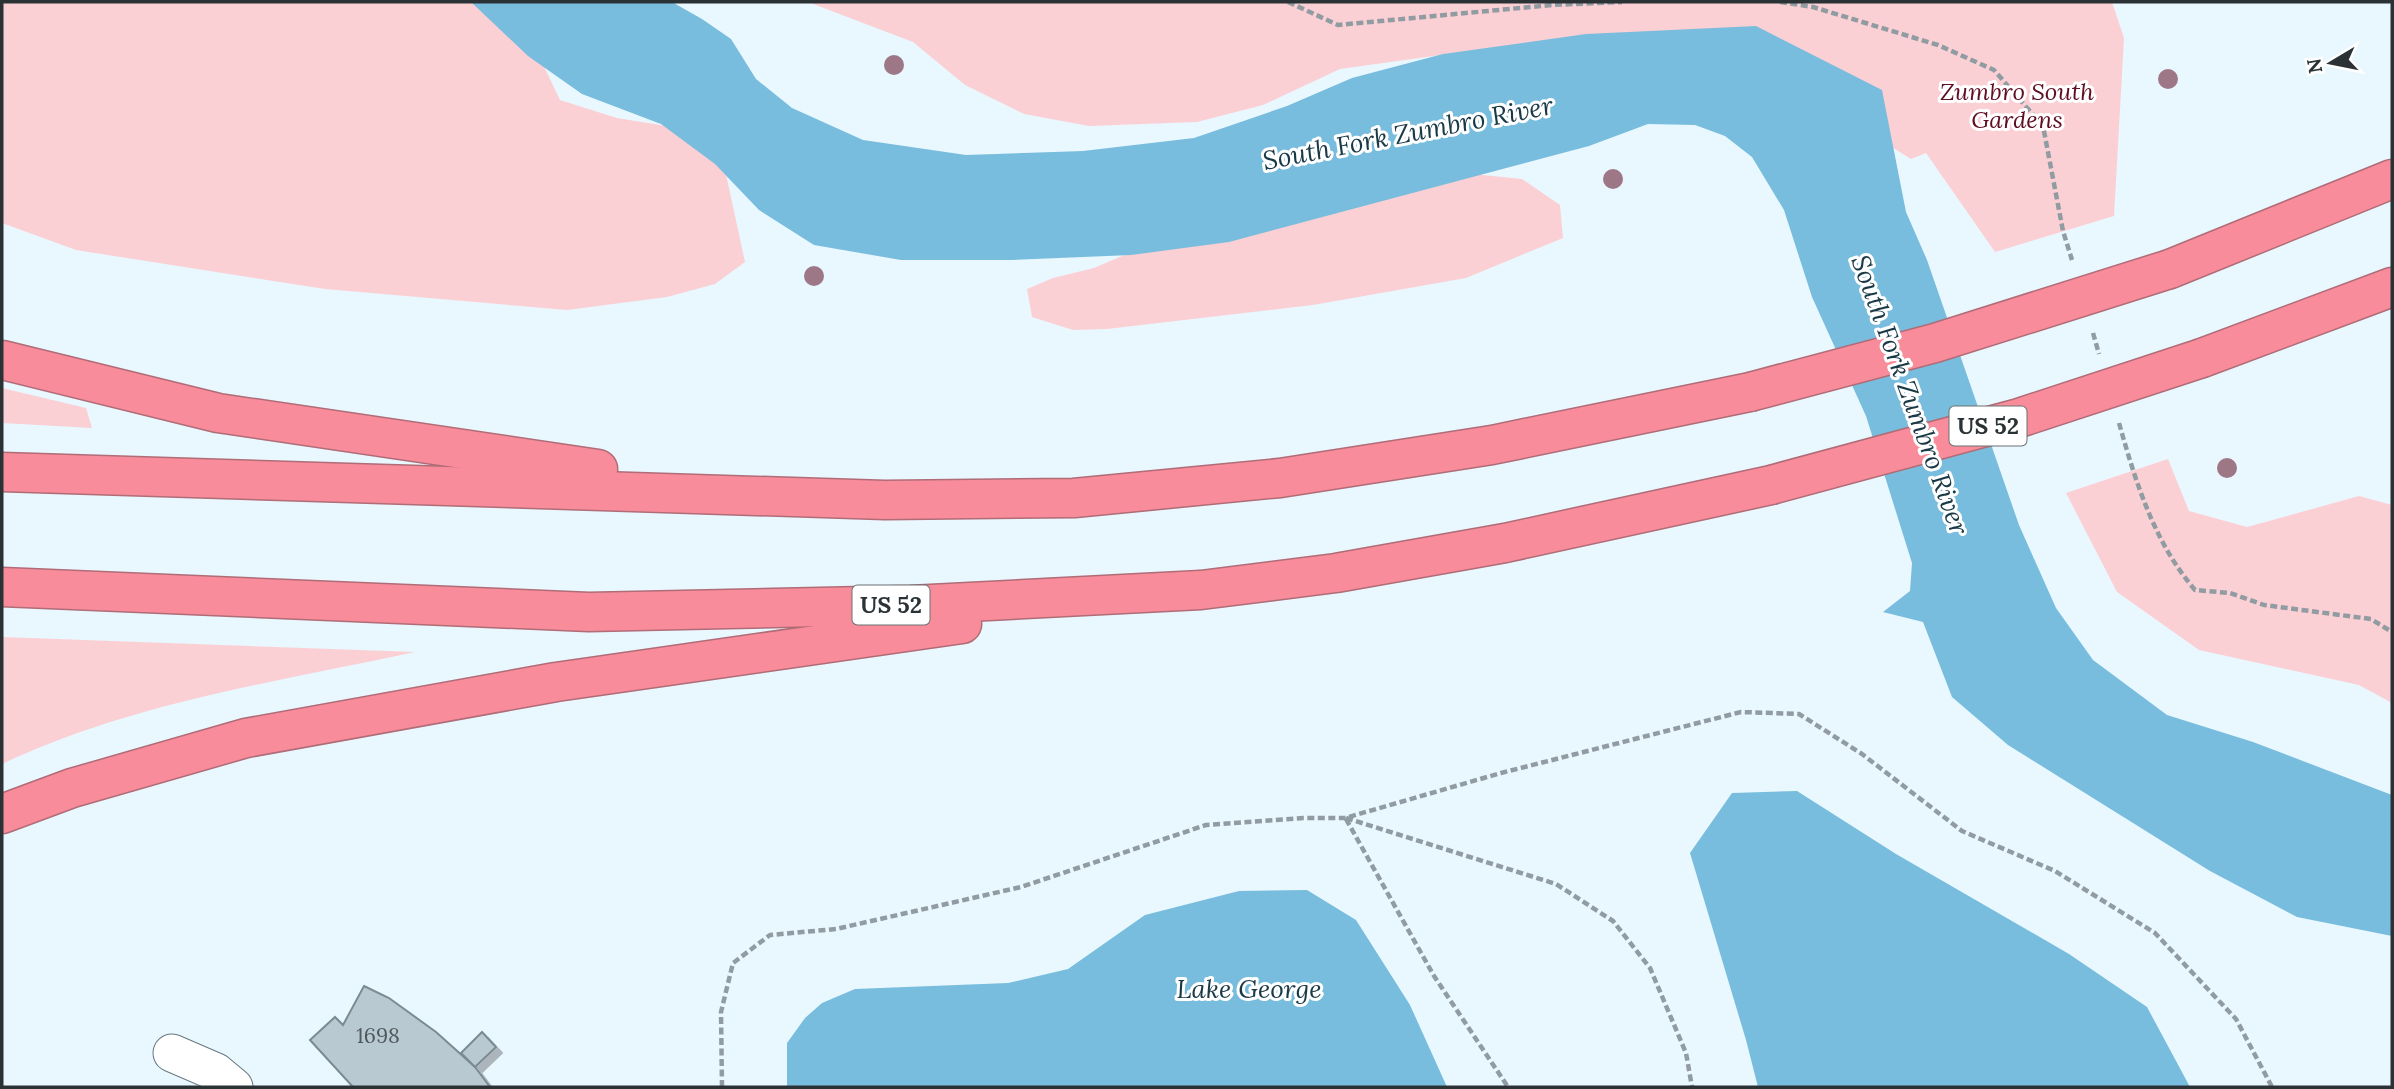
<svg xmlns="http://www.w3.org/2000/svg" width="2394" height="1089" font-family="Lora,serif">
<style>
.green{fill:#fbd0d4}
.water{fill:#78bddd}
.building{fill:#b8c9d2;stroke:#7a8b93;stroke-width:2;filter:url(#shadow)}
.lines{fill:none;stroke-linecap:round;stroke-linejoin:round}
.minor-casing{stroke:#677880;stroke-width:39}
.highway-casing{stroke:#b06c77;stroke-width:41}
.path{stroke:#919ca2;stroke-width:4.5;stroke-dasharray:7 3.5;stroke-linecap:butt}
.minor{stroke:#fff;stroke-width:37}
.highway{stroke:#f88c9a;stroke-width:38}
.highway-bridge-casing{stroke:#b06c77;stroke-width:41;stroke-linecap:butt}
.highway-bridge{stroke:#f88c9a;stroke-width:38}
.tree{fill:#9e7786}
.labels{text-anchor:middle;stroke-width:6;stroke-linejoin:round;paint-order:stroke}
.number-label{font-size:21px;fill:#4e585d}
.shield{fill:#fff;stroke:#6b7072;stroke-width:2}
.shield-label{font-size:23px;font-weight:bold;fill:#2b3236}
.park-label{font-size:24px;font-style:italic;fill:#600e23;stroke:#fff}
.water-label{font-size:26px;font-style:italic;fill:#193947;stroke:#fff}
</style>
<defs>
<filter id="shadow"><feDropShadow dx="6" dy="6" stdDeviation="0" flood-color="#0004"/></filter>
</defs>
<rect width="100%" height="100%" fill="#e9f7ff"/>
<!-- green -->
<g class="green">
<polygon points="2,2 493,2 528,33 560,100 617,118 685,129 724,165 745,262 715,284 667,297 567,310 325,289 76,250 2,223"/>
<polygon points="808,2 2112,2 2124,38 2114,216 1995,252 1926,153 1911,159 1861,128 1470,51 1340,69 1263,105 1197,122 1089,126 1024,114 965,85 913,42"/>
<polygon points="1443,171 1522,179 1560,205 1563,238 1466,278 1313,305 1107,329 1073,330 1032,317 1027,289 1053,278 1094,268 1178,232"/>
<polygon points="2,388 86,408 92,428 2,423"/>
<polygon points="2168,459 2189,511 2247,527 2359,496 2392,505 2392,703 2359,685 2199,650 2117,592 2066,493"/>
<path d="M2 637 415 652C276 682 131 703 2 764Z"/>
</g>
<!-- water -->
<g class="water">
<polygon points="471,2 672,2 702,19 731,39 756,79 792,108 863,140 966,155 1083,151 1194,138 1287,106 1352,78 1443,54 1586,34 1756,26 1882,90 1906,212 1927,260 2019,525 2056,608 2093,660 2167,715 2253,742 2392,795 2392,936 2297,917 2210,871 2008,745 1952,697 1923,622 1883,612 1910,591 1912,563 1866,416 1812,297 1784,210 1752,157 1725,136 1695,125 1648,124 1589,146 1229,242 1131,255 1011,260 901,260 814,245 759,210 715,164 661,124 582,94 528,56"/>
<polygon points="1797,791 1896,854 2069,954 2147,1007 2190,1087 1758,1087 1746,1040 1690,853 1732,793"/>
<polygon points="1307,890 1356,920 1410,1005 1447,1087 787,1087 787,1043 805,1018 822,1003 855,989 1008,983 1068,969 1145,915 1239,891"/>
</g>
<!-- building -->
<g class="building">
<polygon points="364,986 389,998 436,1032 475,1067 490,1087 353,1087 310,1040 335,1017 343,1025"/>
<polygon points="482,1032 496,1047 475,1067 461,1053"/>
</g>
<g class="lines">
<defs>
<polyline id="minor" points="172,1053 216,1072 234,1087"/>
<g id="highway">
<polyline points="2170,269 2392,179"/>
<polyline points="2202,358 2392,287"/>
<polyline points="2,360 218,413 598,469"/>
<polyline points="2,472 885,500 1074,498 1280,478 1492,445 1750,392"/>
<polyline points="2,587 589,612 911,605 1201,590 1336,573 1505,543 1771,485"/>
<polyline points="2,814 72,788 246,738 556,682 962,624"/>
</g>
</defs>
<!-- minor casing -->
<use href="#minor" class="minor-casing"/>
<!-- highway casing -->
<use href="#highway" class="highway-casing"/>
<!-- path -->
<g class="path">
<polyline points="1288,2 1338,25 1552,5 1622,2"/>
<polyline points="1780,2 1813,7 1938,45 1994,70 2043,126 2063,231 2072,260"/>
<polyline points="2093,333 2099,354"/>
<path d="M2119 423C2136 483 2154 542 2195 590L2230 593 2264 605 2371 619 2392 632"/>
<polyline points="1346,818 1556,884 1613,921 1650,968 1686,1053 1692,1087"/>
<polyline points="1346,819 1434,976 1508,1087"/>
<polyline points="722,1087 721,1012 733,963 770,935 836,929 1021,887 1206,825 1303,818 1345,818 1501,773 1741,712 1799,714 1862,754 1962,831 2055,871 2155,933 2236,1019 2272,1087"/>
</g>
<!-- minor -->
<use href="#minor" class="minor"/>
<!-- highway -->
<use href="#highway" class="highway"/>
<defs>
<g id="highway-bridge">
<polyline points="1750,392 1935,343 2170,269"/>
<polyline points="1771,485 2019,418 2202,358"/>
</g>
</defs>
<!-- highway-bridge casing -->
<use href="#highway-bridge" class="highway-bridge-casing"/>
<!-- highway-bridge -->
<use href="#highway-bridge" class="highway-bridge"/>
</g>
<!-- trees -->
<g class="tree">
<circle cx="894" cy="65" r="10"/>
<circle cx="2168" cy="79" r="10"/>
<circle cx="1613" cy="179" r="10"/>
<circle cx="814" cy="276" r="10"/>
<circle cx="2227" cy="468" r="10"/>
</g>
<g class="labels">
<!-- number labels -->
<g class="number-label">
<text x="378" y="1043">1698</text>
</g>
<!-- shield labels -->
<g class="shield">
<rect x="1949.5" y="406.5" width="77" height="39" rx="5"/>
<rect x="852.5" y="585.5" width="77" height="39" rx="5"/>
</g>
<g class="shield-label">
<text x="1988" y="434">US 52</text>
<text x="891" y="613">US 52</text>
</g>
<!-- park labels -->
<g class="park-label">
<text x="2017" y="100">Zumbro South<tspan x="2017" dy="28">Gardens</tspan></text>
</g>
<!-- water labels -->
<g class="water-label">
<text transform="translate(1408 133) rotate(-11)" y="9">South Fork Zumbro River</text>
<text transform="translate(1910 395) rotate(70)" y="9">South Fork Zumbro River</text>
<text x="1249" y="998">Lake George</text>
</g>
</g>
<!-- border -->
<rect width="2394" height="1089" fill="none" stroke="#2b3236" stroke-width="7"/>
<!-- north arrow -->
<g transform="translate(2331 63) rotate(260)" stroke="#ffffff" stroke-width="5" paint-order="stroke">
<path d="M0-5L12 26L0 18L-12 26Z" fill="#2b3236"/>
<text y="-10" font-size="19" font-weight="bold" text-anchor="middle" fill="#2b3236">N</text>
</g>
</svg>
